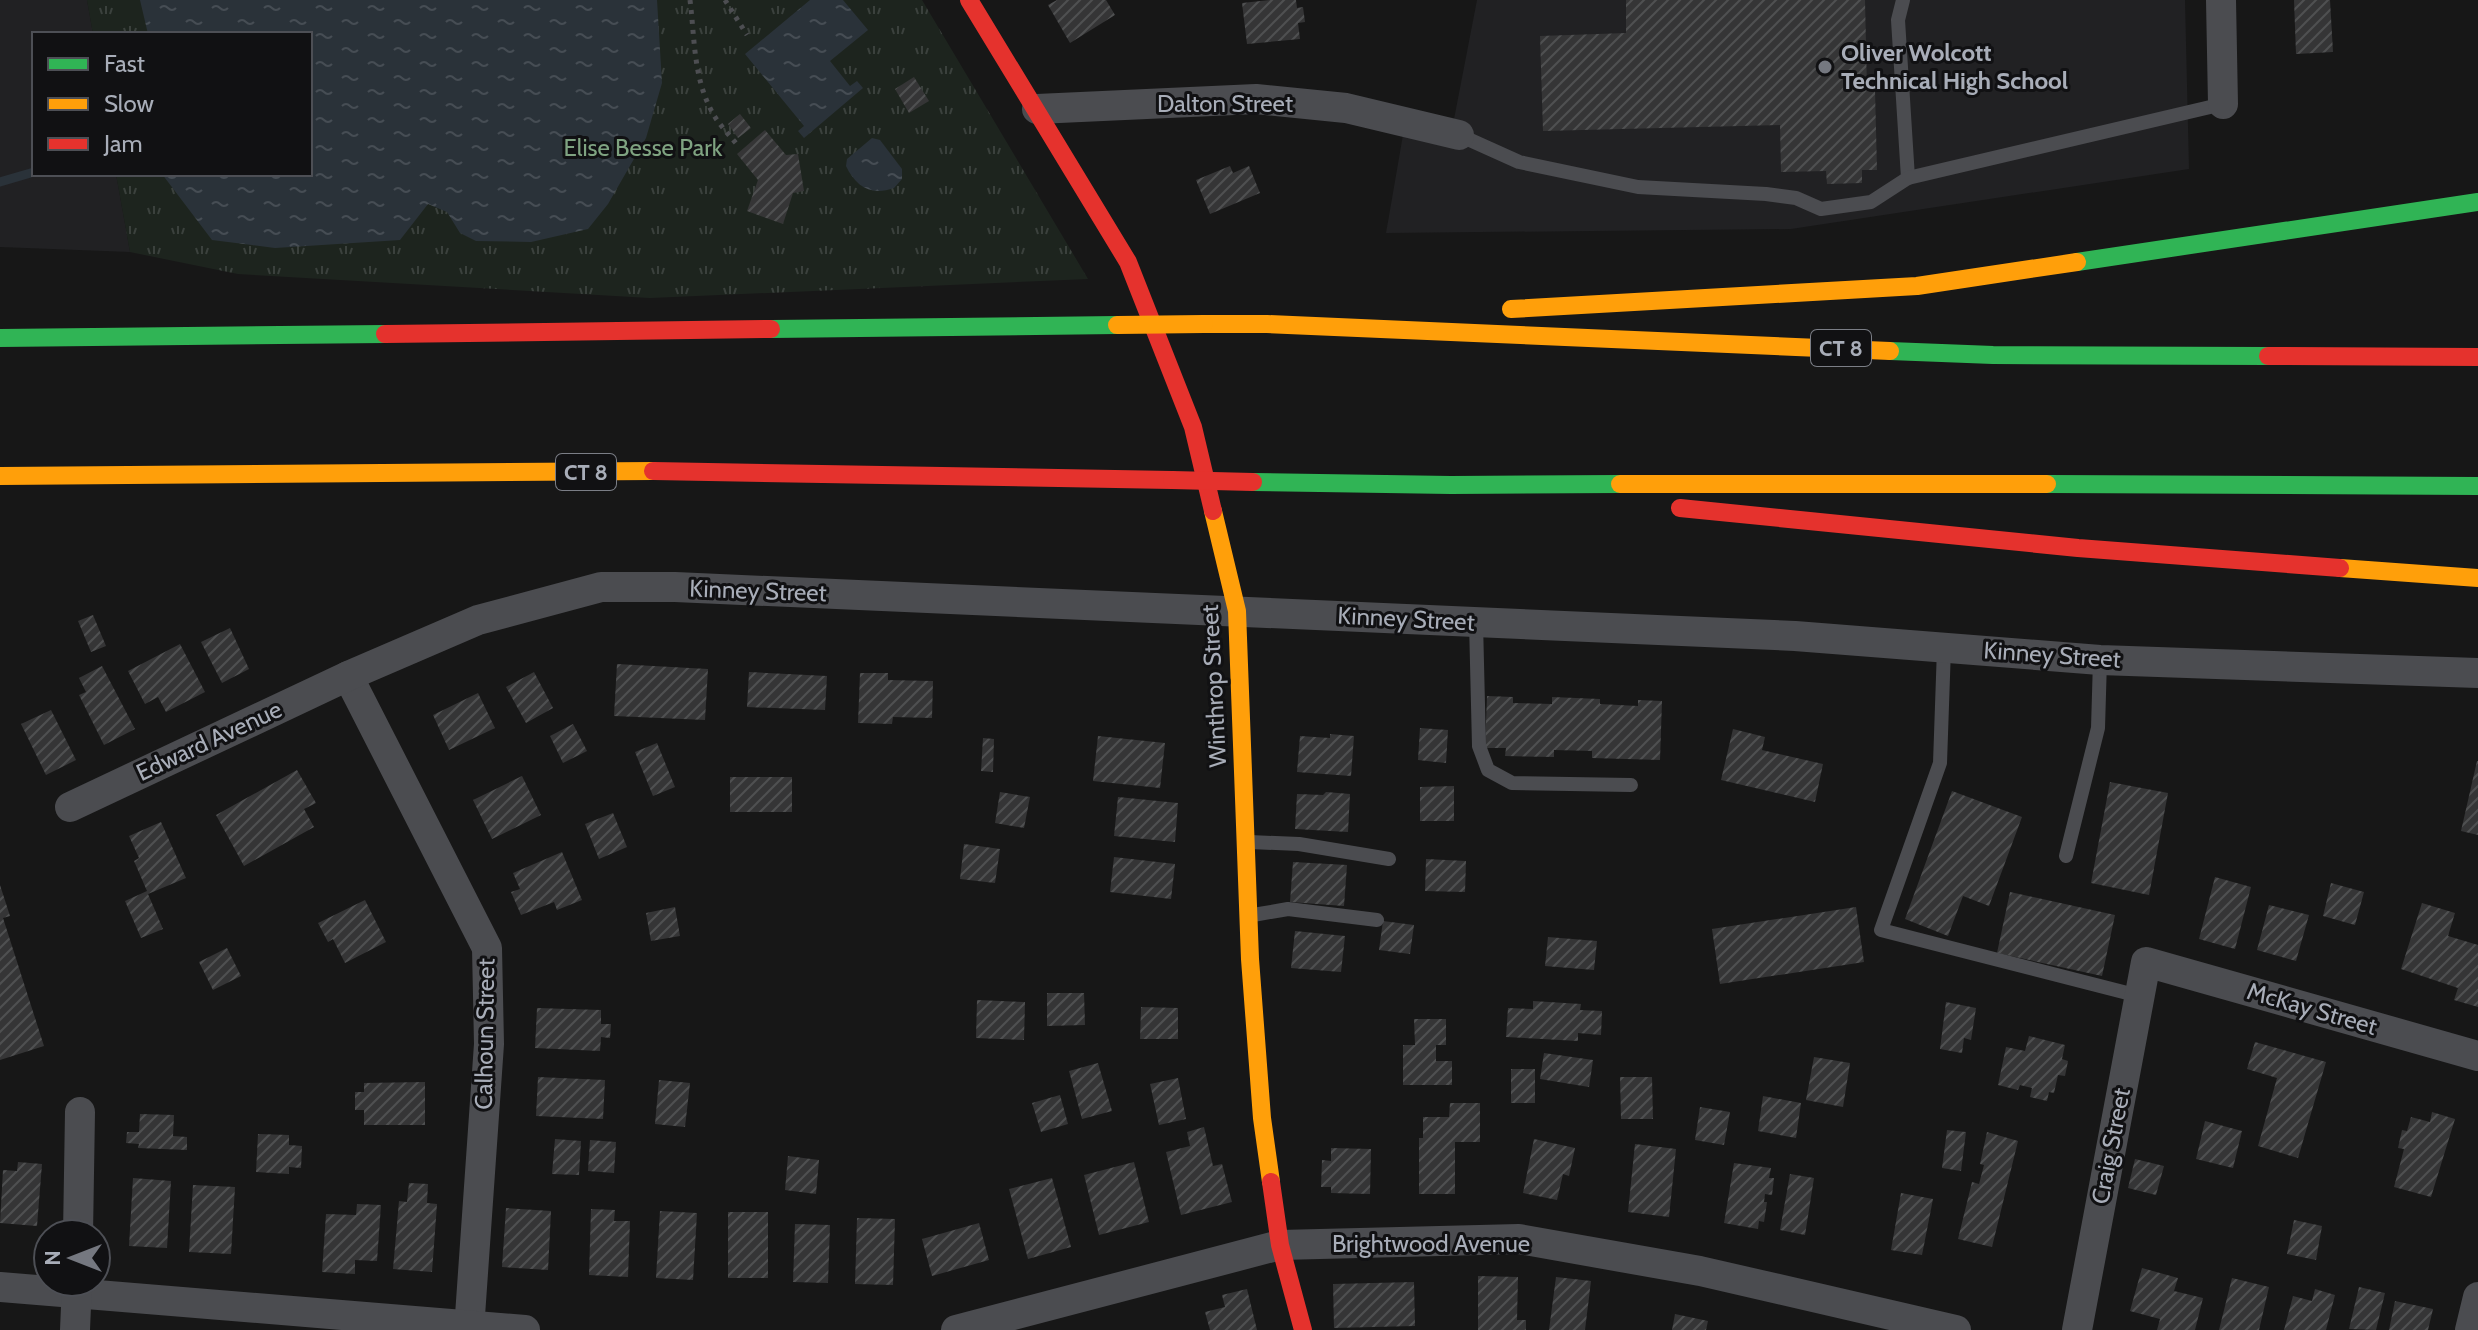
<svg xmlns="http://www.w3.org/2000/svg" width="2478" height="1330" font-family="Cabin,sans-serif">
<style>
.built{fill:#212123}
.grass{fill:url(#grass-tufts)}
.water{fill:url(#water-ripples)}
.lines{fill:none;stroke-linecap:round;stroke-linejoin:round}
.stream{stroke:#2a3239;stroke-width:9}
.building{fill:url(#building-hatch)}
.path{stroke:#4d4e52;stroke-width:5;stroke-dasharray:4 6;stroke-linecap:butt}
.lane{stroke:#4b4c50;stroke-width:14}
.street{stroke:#4b4c50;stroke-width:30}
.fast{stroke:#30b455;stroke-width:18}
.slow{stroke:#ff9f0a;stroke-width:18}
.jam{stroke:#e5322d;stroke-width:18}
.slow-bridge{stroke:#ff9f0a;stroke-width:18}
.jam-bridge{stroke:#e5322d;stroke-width:18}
.poi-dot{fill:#757880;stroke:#111113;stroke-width:3}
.labels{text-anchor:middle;stroke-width:6;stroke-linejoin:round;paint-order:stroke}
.shield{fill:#111113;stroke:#7b7e86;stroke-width:2}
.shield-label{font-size:22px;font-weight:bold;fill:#a8adb8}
.poi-label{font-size:24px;font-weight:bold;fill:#a8adb8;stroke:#111113;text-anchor:start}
.street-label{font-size:24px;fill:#a8adb8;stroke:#111113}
.park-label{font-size:24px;fill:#7fa381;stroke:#111113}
</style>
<defs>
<pattern id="grass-tufts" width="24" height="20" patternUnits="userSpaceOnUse" patternTransform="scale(2)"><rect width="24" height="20" fill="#1d241e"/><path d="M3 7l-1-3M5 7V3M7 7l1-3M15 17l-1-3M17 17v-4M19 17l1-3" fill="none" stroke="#3b413d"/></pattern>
<pattern id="water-ripples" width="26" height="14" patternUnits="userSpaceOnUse" patternTransform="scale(2)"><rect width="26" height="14" fill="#2a3239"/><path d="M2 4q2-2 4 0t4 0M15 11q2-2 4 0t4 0" fill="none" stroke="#464d54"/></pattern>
<pattern id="building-hatch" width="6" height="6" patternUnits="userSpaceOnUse" patternTransform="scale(2)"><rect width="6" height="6" fill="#353536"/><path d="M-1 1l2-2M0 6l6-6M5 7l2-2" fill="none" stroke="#4f5051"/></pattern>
</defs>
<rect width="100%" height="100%" fill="#171717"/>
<!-- built -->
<g class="built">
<polygon points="0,0 87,0 93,34 34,34 34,174 116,174 130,252 0,247"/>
<polygon points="1477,0 2185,0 2189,169 1791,229 1386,233 1403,135 1449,145"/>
</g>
<!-- grass -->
<polygon class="grass" points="87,0 922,0 1088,279 650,298 238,274 130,252 116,174 310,174 310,34 93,34"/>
<!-- water -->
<g class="water">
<polygon points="140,0 657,0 662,83 646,138 608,204 588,229 531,242 476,241 460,233 447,212 428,204 400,240 275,248 212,240 162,174 310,174 310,34 148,34"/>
<polygon points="810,0 843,0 868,30 830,61 850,86 857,81 863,88 804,138 798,131 804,126 745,54"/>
<path d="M872 138 880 140 902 169V179L894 188C871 196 856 187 846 166L847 159Z"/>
</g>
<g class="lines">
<!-- stream -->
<polyline class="stream" points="0,182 34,172"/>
</g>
<!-- building -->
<g class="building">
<polygon points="1057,0 1106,0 1115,15 1070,43 1048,5"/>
<polygon points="1270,0 1296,0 1297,8 1303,7 1305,22 1298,23 1300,39 1247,44 1242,3"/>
<polygon points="1626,0 1865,0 1867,90 1875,90 1877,170 1862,170 1862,183 1827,184 1826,171 1781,172 1780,125 1543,131 1540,36 1626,33"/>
<polygon points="2294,0 2330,0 2333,52 2296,54"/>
<polygon points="914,77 929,101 909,113 895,89"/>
<polygon points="740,114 751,128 738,138 728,124"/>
<polygon points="765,130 786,155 798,154 804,191 793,193 783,224 747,211 758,180 737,154"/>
<polygon points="1230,166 1233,173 1249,166 1260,193 1210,214 1196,180"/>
<polygon points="93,615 106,646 91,652 78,621"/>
<polygon points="230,628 249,669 222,683 201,642"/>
<polygon points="180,644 205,692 166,712 158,697 145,704 128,671"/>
<polygon points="617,664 708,669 705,720 614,716"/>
<polygon points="102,666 135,729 104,745 79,695 86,692 79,678"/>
<polygon points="534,672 553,708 526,723 506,687"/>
<polygon points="749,672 827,676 825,710 747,707"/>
<polygon points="860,673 888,673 888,680 933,681 932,718 893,717 892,724 858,723"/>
<polygon points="478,693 495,728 449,750 433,715"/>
<polygon points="1487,696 1513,697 1513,703 1552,704 1552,697 1600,699 1600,704 1638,706 1638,700 1662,701 1660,760 1592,758 1592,751 1554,750 1554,757 1505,756 1506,748 1485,748"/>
<polygon points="51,710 76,760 46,775 21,724"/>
<polygon points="573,724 587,751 563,763 550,736"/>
<polygon points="1420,728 1448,730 1446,763 1418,760"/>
<polygon points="1733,729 1765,737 1762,750 1823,764 1815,802 1721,780"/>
<polygon points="1330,734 1354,736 1351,776 1297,772 1300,736 1330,738"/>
<polygon points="1098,736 1165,743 1160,788 1093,781"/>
<polygon points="983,738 994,739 993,772 981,771"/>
<polygon points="657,743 675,787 653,796 635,752"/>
<polygon points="2477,761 2478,761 2478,835 2461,831"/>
<polygon points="297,770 316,803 304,809 314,827 244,866 216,815"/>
<polygon points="522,776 541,815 492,839 473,800"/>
<rect x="730" y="777" width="62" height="35"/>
<polygon points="2110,782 2168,793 2149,895 2091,883"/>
<polygon points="1454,786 1454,821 1420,821 1420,787"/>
<polygon points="1952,791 2022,817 1989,906 1963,896 1948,936 1905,919"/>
<polygon points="1000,792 1030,797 1024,828 995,823"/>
<polygon points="1326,792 1350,794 1348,832 1295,829 1297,794 1323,795"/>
<polygon points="1118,797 1178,803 1175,842 1114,836"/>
<polygon points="613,813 627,847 599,859 585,824"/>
<polygon points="161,822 186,878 148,894 163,929 141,938 125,901 147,891 134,861 139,858 129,836"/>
<polygon points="964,844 1000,849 995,883 960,879"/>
<polygon points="562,852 582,900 557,910 554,902 521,915 511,892 520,889 513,873"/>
<polygon points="1114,857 1175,864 1171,899 1110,892"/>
<polygon points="1426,859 1466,861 1465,892 1425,891"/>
<polygon points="1293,862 1347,865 1344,906 1290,902"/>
<polygon points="2215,877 2251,887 2235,949 2199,939"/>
<polygon points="2331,883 2364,892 2355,925 2323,916"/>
<polygon points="0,885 10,916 3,918 44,1046 0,1060"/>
<polygon points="2010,892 2115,915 2102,976 1997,953"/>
<polygon points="365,900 386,942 345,963 333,939 328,942 318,923"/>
<polygon points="2422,903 2455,913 2448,936 2478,945 2478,1007 2454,1000 2458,988 2401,969"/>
<polygon points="2269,905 2309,915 2296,961 2257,950"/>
<polygon points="675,907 680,936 651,941 646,913"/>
<polygon points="1856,907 1864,962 1720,984 1712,929"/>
<polygon points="1383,921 1414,925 1410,954 1379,950"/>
<polygon points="1295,931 1345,936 1341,972 1291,968"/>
<polygon points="1548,937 1597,941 1594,970 1545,966"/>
<polygon points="227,948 241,976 213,990 199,962"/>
<polygon points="1047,993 1084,993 1085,1025 1047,1026"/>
<polygon points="977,1000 1025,1002 1024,1040 976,1038"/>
<polygon points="1533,1001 1581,1004 1580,1010 1602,1011 1601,1035 1578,1033 1578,1041 1506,1037 1508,1008 1533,1009"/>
<polygon points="1946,1002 1976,1008 1971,1040 1964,1038 1962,1053 1940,1049"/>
<polygon points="1141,1007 1178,1008 1178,1039 1140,1039"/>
<polygon points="537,1008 601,1010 601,1024 611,1024 610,1038 601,1037 600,1051 535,1048"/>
<polygon points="1414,1019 1446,1019 1446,1045 1436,1045 1436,1061 1452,1061 1452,1085 1403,1085 1403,1045 1415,1045"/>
<polygon points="2029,1036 2065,1045 2062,1059 2068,1061 2065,1076 2058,1075 2054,1093 2049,1092 2047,1101 2030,1097 2032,1088 2020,1085 2018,1090 1998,1085 2006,1047 2025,1051"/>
<polygon points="2255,1042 2326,1062 2298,1158 2258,1146 2277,1078 2247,1069"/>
<polygon points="1544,1053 1593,1060 1589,1087 1540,1079"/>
<polygon points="1814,1057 1850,1063 1843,1107 1806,1100"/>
<polygon points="1098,1063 1112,1111 1082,1119 1069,1071"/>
<rect x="1511" y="1069" width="24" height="34"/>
<polygon points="538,1077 605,1080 603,1119 536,1116"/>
<polygon points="1620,1077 1652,1077 1653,1119 1621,1119"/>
<polygon points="1178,1078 1186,1119 1159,1125 1150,1084"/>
<polygon points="659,1080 690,1083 685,1127 655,1124"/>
<polygon points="425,1082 425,1125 364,1125 364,1110 355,1110 355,1092 364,1092 364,1083"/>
<polygon points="1060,1095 1068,1124 1041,1132 1032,1103"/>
<polygon points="1763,1096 1801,1103 1796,1138 1758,1131"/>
<polygon points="1450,1103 1480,1103 1480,1142 1455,1142 1455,1194 1419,1194 1419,1138 1423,1138 1423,1117 1449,1117"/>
<polygon points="1700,1107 1730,1112 1724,1145 1695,1140"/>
<polygon points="2432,1112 2455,1119 2431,1197 2394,1187 2404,1149 2398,1148 2402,1130 2407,1131 2411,1117 2430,1122"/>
<polygon points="140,1114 174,1115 173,1136 187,1137 187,1150 138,1148 139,1144 126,1143 127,1132 139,1132"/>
<polygon points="2205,1121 2242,1131 2233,1168 2196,1159"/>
<polygon points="1204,1127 1213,1166 1222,1164 1232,1202 1181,1215 1166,1152 1190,1146 1187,1132"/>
<polygon points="1947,1130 1966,1132 1961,1171 1942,1168"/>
<polygon points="1987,1132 2018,1141 1992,1247 1958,1239 1972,1182 1979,1184 1984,1165 1980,1164"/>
<polygon points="258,1134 289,1135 289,1145 302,1146 301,1168 289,1167 289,1174 256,1172"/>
<polygon points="555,1139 581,1141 579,1175 552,1174"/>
<polygon points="1534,1139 1575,1148 1569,1176 1563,1174 1557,1200 1523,1193"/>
<polygon points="590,1140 616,1142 614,1173 588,1171"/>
<polygon points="1635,1144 1676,1149 1669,1217 1628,1212"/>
<polygon points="1331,1148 1371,1149 1370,1194 1331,1193 1331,1187 1321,1187 1322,1160 1331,1161"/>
<polygon points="788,1156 819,1160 816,1194 785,1190"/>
<polygon points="2135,1159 2164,1166 2156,1195 2128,1188"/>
<polygon points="18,1162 42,1164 37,1226 0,1223 3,1170 17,1171"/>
<polygon points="1134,1162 1149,1222 1099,1235 1084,1175"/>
<polygon points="1734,1163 1771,1168 1769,1178 1774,1178 1772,1195 1765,1194 1764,1202 1767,1202 1764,1222 1759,1221 1758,1229 1724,1223"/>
<polygon points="1790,1174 1814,1178 1805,1235 1780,1230"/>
<polygon points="133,1178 171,1181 167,1248 129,1246"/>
<polygon points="1052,1178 1071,1247 1028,1259 1009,1189"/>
<polygon points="409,1183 428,1184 427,1203 437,1204 432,1272 393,1269 399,1201 407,1202"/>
<polygon points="193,1185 235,1187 231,1254 189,1252"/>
<polygon points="1901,1193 1933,1199 1922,1255 1891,1250"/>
<polygon points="357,1204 381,1205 377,1261 355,1260 355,1274 322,1272 326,1214 356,1215"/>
<polygon points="506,1208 551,1211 548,1270 502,1267"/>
<polygon points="591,1209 615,1210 614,1221 630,1221 628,1277 589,1275"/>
<polygon points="660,1211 697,1213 693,1280 656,1278"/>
<rect x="728" y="1212" width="40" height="66"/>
<polygon points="857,1218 895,1219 893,1285 855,1284"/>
<polygon points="2294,1220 2322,1226 2316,1260 2287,1254"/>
<polygon points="979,1223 989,1260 932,1276 922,1239"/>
<polygon points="795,1224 830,1225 828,1283 793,1282"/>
<polygon points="2142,1268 2178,1278 2174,1291 2203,1298 2195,1330 2157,1330 2160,1319 2130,1311"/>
<polygon points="1478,1276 1518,1277 1517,1320 1526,1320 1526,1330 1478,1330"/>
<polygon points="1556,1277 1591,1281 1585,1330 1549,1330"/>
<polygon points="2232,1278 2269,1287 2259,1330 2219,1330"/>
<polygon points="1414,1282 1415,1326 1334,1328 1333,1284"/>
<polygon points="2359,1287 2385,1293 2376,1330 2349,1329"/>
<polygon points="1247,1289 1257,1330 1210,1330 1205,1312 1225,1307 1222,1295"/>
<polygon points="2315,1289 2335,1295 2326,1330 2284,1330 2293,1296 2312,1301"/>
<polygon points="2395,1301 2433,1309 2428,1330 2389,1330"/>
<polygon points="1675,1314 1708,1321 1706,1330 1672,1330"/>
</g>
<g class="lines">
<!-- path -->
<g class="path">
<path d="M690 0C695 40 693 81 715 117 722 128 731 137 739 147"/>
<polyline points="725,0 747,35"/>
</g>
<!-- lane -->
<g class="lane">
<polyline points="1903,0 1898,20 1908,178"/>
<polyline points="1459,135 1519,162 1638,187 1766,194 1796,198 1821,209 1871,202 1908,178 2223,104"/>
<polyline points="1476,622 1479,746 1488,770 1512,783 1631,785"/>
<polyline points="1944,648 1940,763 1881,930 2139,996"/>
<polyline points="1250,842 1299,844 1389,859"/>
<polyline points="2066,856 2098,728 2100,660"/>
<polyline points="1253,915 1288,909 1377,920"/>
</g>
<!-- street -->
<g class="street">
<polyline points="2221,0 2223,104"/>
<polyline points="1037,109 1256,99 1346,108 1459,135"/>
<polyline points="348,676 487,948 489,1044 469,1330"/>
<polyline points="70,807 348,676 478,620 601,587 675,587 1795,636 2100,660 2478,673"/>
<polyline points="78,1234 80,1112"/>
<polyline points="0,1287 525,1330"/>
<polyline points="75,1330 77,1282"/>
<polyline points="956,1330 1280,1245 1519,1239 1700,1271 1956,1330"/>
<polyline points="2077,1330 2146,962 2478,1056"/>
<polyline points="2470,1330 2478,1297"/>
</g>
<!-- fast -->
<g class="fast">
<polyline points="2077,262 2478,202"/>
<polyline points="771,329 1117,325"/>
<polyline points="0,338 385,334"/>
<polyline points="1890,351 1993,355 2268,356"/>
<polyline points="1253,482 1451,485 1620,484"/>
<polyline points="2047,484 2478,486"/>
</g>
<!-- slow -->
<g class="slow">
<polyline points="1511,309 1917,286 2077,262"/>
<polyline points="1204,324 1267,324 1890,351"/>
<polyline points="0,476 653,471"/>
<polyline points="1620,484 2047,484"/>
<polyline points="1213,511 1237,611 1250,959 1262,1118 1271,1182"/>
<polyline points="2340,568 2478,578"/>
</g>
<!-- jam -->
<g class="jam">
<polyline points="969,0 1128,262 1193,427 1213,511"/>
<polyline points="385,334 771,329"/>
<polyline points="2268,356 2478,357"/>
<polyline points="653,471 1172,480"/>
<polyline points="1680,508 2078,548 2340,568"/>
<polyline points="1271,1182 1280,1245 1303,1330"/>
</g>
<!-- slow-bridge -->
<polyline class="slow-bridge" points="1117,325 1204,324"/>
<!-- jam-bridge -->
<polyline class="jam-bridge" points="1172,480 1253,482"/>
</g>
<!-- markers -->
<circle class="poi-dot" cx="1825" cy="67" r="8"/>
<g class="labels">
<!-- shield labels -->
<g class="shield">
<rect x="1811" y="330" width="60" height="36" rx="6"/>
<rect x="556" y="454" width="60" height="36" rx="6"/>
</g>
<g class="shield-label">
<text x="1841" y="356">CT 8</text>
<text x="586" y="480">CT 8</text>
</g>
<!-- poi labels -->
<g class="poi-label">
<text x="1841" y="61">Oliver Wolcott<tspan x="1841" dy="28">Technical High School</tspan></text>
</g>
<!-- street labels -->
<g class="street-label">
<text x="1225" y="112">Dalton Street</text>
<text transform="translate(758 591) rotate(2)" y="8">Kinney Street</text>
<text transform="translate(1406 619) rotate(3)" y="8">Kinney Street</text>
<text transform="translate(2052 655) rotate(4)" y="8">Kinney Street</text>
<text transform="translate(1214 686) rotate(-93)" y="8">Winthrop Street</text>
<text transform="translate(209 741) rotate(-25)" y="8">Edward Avenue</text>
<text transform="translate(2312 1009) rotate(16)" y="8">McKay Street</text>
<text transform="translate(485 1034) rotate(-89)" y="8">Calhoun Street</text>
<text transform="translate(2111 1146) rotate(-79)" y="8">Craig Street</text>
<text x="1431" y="1252">Brightwood Avenue</text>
</g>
<!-- park labels -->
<g class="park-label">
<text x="643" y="156">Elise Besse Park</text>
</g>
</g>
<!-- legend -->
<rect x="32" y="32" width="280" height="144" fill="#111113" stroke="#4d4f55" stroke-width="2"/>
<rect x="48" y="58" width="40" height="12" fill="#30b455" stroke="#4d4f55" stroke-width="2"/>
<text x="104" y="72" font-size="24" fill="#a8adb8">Fast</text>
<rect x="48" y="98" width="40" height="12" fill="#ff9f0a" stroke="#4d4f55" stroke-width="2"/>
<text x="104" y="112" font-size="24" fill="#a8adb8">Slow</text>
<rect x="48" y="138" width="40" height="12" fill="#e5322d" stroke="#4d4f55" stroke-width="2"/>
<text x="104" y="152" font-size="24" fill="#a8adb8">Jam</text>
<!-- north arrow -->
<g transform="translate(72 1258) rotate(270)"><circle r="38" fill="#111113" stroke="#4d4f55" stroke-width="2"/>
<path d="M0-6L14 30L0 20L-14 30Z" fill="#757880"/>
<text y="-12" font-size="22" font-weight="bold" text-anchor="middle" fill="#a8adb8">N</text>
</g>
</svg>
